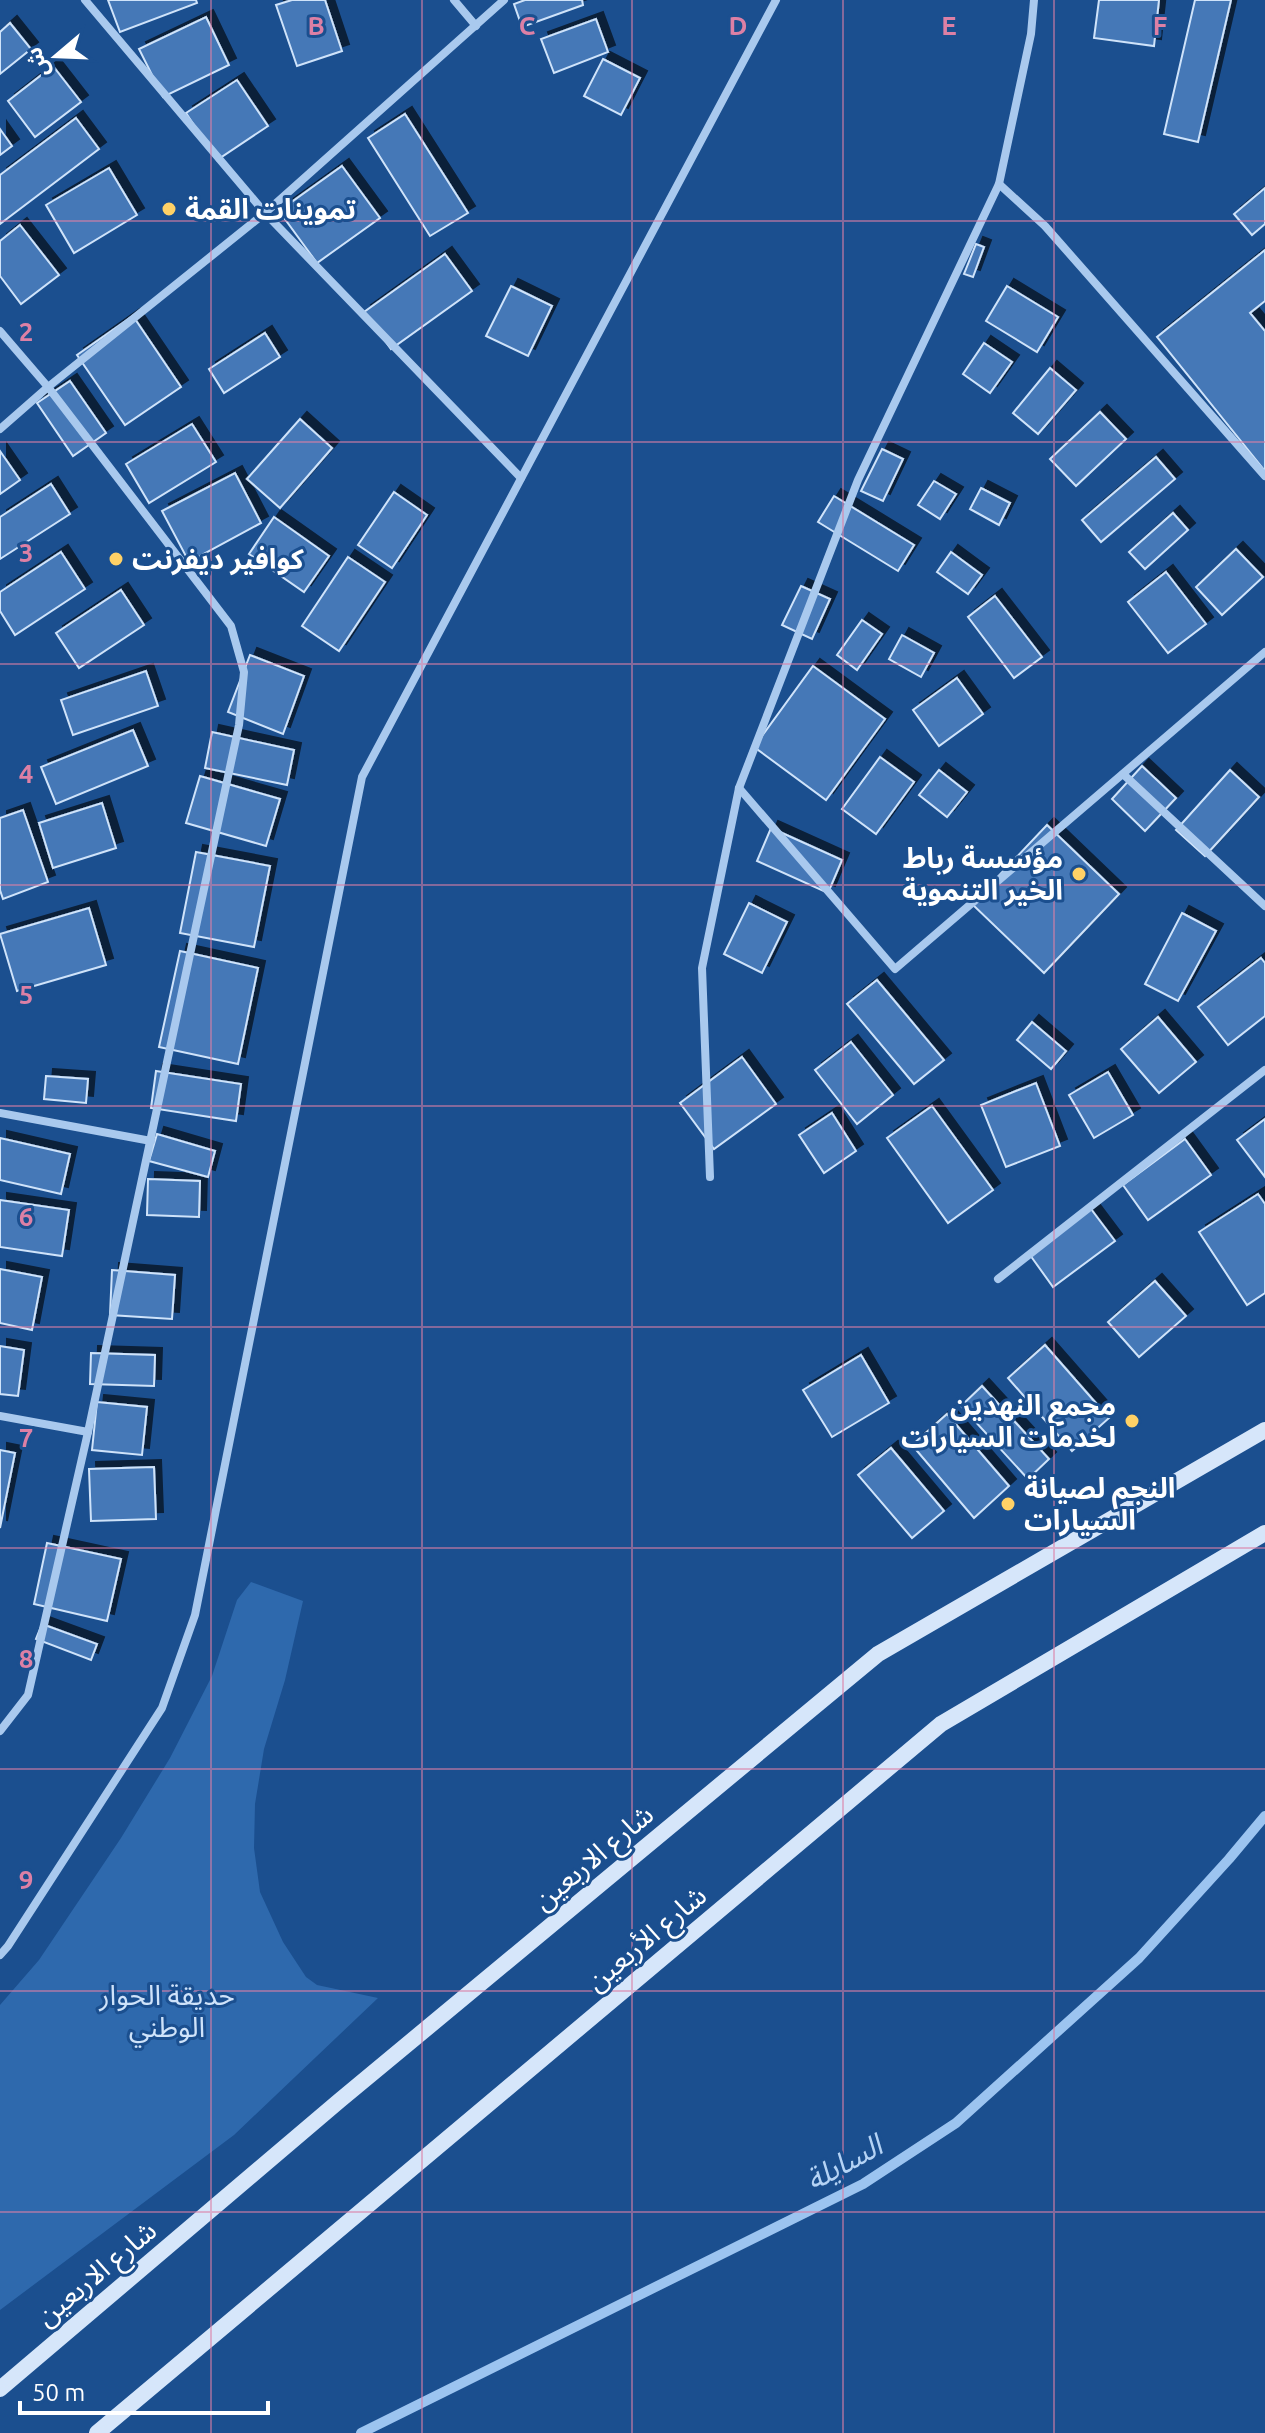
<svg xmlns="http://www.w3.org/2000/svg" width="1265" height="2433" font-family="Ubuntu,'Noto Sans Arabic',sans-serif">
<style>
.green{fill:#2e69ad}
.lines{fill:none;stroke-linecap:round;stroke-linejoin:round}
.stream{stroke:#9cc4f0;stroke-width:10}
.building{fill:#4478b7;stroke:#cfe3fa;stroke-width:2;filter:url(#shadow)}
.street{stroke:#a9c9ee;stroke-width:8}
.secondary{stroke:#d6e6fa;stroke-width:16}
.grid{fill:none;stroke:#dd80a5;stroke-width:2;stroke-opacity:0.55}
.poi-dot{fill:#ffd166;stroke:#1b4f8f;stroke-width:3}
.labels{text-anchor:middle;stroke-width:6;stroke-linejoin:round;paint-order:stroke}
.poi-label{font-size:28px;font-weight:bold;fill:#fff;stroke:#1b4f8f;text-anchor:start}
.street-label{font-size:28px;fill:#fff;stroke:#1b4f8f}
.park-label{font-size:28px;fill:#cfe3fa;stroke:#1b4f8f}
.water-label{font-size:30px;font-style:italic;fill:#b5d3f5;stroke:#1b4f8f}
.grid-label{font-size:26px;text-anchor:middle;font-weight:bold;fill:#dd80a5;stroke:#1b4f8f;stroke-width:6;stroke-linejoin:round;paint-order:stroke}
</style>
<defs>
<filter id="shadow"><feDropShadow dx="7" dy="-7" stdDeviation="0" flood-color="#0009"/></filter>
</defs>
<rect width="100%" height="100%" fill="#1b4f8f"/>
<!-- green -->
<polygon class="green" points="251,1582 303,1601 285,1680 264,1749 255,1804 254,1848 260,1892 283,1942 306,1977 317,1985 378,1998 234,2135 0,2310 0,2005 39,1960 121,1838 170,1758 212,1676 237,1600"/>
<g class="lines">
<!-- stream -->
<polyline class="stream" points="361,2433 863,2184 956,2123 1139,1958 1229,1859 1265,1816"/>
</g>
<!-- building -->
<g class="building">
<polygon points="108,0 196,0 197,3 120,32"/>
<polygon points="292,0 325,0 342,51 297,66 276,5"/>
<polygon points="525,0 582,0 583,5 522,27 514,4"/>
<polygon points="1099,0 1159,0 1154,46 1094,38"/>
<polygon points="1195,0 1231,0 1198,142 1164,134"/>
<polygon points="206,17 229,65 163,97 139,49"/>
<polygon points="596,19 608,52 554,73 541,39"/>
<polygon points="10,23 31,49 0,74 0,32"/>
<polygon points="603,59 640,78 621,115 584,96"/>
<polygon points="53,66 81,102 35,137 8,101"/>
<polygon points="237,80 268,126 217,160 186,113"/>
<polygon points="405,114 468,213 430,236 368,138"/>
<polygon points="76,118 99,149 0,224 0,175"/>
<polygon points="0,129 12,146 0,155"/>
<polygon points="342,166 380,218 317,263 279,211"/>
<polygon points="109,168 137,215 74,253 46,205"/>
<polygon points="1265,188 1265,224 1252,235 1234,214"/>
<polygon points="20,225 59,275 21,304 0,276 0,241"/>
<polygon points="976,244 984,247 973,277 964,274"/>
<polygon points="1265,250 1265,301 1250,313 1265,331 1265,471 1157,337"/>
<polygon points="445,254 472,291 391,349 364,312"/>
<polygon points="511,286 552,306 528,356 486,336"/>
<polygon points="1007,286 1058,317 1037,352 986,321"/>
<polygon points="133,316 181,387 125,425 77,355"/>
<polygon points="265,333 280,357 224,393 209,369"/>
<polygon points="984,343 1012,362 990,393 963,374"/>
<polygon points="1050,368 1076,390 1038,434 1013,413"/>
<polygon points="70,381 106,433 73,456 37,403"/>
<polygon points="1100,412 1126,439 1076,486 1050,459"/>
<polygon points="300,419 332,448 280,508 247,479"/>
<polygon points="192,424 216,462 149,503 126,464"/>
<polygon points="882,449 903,459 883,501 861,491"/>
<polygon points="0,451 20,480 0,494"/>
<polygon points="1156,457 1175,479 1101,542 1082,520"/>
<polygon points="235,473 261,523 189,562 162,511"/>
<polygon points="934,481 956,494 940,519 918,505"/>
<polygon points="51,484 70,514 0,559 0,517"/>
<polygon points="981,488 1010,503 999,525 970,509"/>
<polygon points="394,492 427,515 392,568 358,545"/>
<polygon points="834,496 914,545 898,571 818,522"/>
<polygon points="1173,513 1188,530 1145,569 1129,552"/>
<polygon points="274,517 329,556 304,592 249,554"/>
<polygon points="1236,549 1263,577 1222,615 1196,587"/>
<polygon points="61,552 85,589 15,635 0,611 0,592"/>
<polygon points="951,552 982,575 968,594 937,572"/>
<polygon points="348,557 385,582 339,651 302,626"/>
<polygon points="1166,572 1206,624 1168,653 1128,602"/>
<polygon points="801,586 830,599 812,639 782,625"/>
<polygon points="121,590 144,625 79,668 56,633"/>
<polygon points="995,596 1042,657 1014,678 968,617"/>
<polygon points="862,620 882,634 857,670 837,655"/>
<polygon points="902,635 934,653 921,677 889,659"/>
<polygon points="250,655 304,676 283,734 228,712"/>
<polygon points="813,666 885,719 826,800 754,747"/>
<polygon points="146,671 158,706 73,735 61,700"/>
<polygon points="957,678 983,714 939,746 913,710"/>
<polygon points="133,730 148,766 56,804 41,767"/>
<polygon points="212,732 294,750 287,785 205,768"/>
<polygon points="880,757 914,782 876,834 842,809"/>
<polygon points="1142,766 1176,798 1145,831 1112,799"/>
<polygon points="939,770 967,792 947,817 919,795"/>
<polygon points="1230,770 1259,797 1205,856 1176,830"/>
<polygon points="200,776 280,799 266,846 186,823"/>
<polygon points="102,803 116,848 53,868 39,823"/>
<polygon points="23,810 48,882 3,899 0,890 0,818"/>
<polygon points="1047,825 1119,894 1044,973 972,904"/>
<polygon points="771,828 842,860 828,893 757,861"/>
<polygon points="196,852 270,866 254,947 180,933"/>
<polygon points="749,903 787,922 762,973 724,954"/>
<polygon points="89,908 106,965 17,991 0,934"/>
<polygon points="1182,913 1216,931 1178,1001 1145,984"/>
<polygon points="180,951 258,968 238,1064 159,1047"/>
<polygon points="1261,958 1265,963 1265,1016 1228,1045 1198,1007"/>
<polygon points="877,980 944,1060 914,1084 847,1004"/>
<polygon points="1158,1017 1196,1062 1159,1093 1121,1049"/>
<polygon points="1032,1022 1066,1051 1051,1069 1017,1040"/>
<polygon points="851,1042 893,1095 857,1124 815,1070"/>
<polygon points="742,1057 776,1104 714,1149 680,1103"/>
<polygon points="156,1071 241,1084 236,1121 151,1108"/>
<polygon points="1108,1072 1133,1115 1094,1138 1069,1095"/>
<polygon points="46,1076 88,1079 86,1103 44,1099"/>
<polygon points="1036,1083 1060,1146 1006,1167 981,1105"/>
<polygon points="932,1106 993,1190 948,1223 887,1138"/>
<polygon points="832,1113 856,1151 824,1173 799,1135"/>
<polygon points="1265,1119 1265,1177 1237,1140"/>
<polygon points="157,1134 215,1151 208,1177 149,1161"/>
<polygon points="0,1138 70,1154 61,1194 0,1180"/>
<polygon points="1185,1139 1211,1175 1148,1220 1123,1185"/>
<polygon points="148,1179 200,1181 199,1217 147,1215"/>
<polygon points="1258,1194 1265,1204 1265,1293 1247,1305 1199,1232"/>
<polygon points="0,1200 69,1210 62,1256 0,1247"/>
<polygon points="1091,1209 1115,1241 1053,1287 1030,1255"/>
<polygon points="0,1269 42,1277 32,1330 0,1323"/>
<polygon points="112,1270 175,1275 172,1319 110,1315"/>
<polygon points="1155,1281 1186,1316 1139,1357 1108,1322"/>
<polygon points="1045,1345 1109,1418 1072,1451 1008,1378"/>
<polygon points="0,1346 24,1350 18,1396 0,1394"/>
<polygon points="91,1353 155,1355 154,1386 90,1384"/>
<polygon points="861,1355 889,1403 832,1437 803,1390"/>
<polygon points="982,1386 1049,1459 1028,1479 961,1406"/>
<polygon points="97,1402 147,1407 142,1455 92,1450"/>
<polygon points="947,1414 1009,1486 974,1518 912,1445"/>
<polygon points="891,1448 944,1511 912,1538 858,1475"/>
<polygon points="0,1450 15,1453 0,1528"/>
<polygon points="154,1467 156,1519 91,1521 89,1469"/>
<polygon points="47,1543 121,1559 107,1621 34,1604"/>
<polygon points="42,1624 97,1644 91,1660 36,1639"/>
</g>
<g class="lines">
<!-- street -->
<g class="street">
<polyline points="85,0 265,213 521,478"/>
<polyline points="454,0 476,26"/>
<polyline points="999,184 1045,226 1265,476"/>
<polyline points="0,331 48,387 231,626 244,672 239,725 88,1432 28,1695 0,1731"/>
<polyline points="0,429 48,387 265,213 504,0"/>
<polyline points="1123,774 1265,906"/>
<polyline points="739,788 895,969 1265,652"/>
<polyline points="0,1113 151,1141"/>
<polyline points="710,1177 702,968 739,788 858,480 999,184 1031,34 1034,0"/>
<polyline points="998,1279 1265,1070"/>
<polyline points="0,1416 88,1432"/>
<polyline points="0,1955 8,1946 162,1708 195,1615 362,777 776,0"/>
</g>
<!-- secondary -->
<g class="secondary">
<polyline points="0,2389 339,2101 878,1654 1265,1430"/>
<polyline points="97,2433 941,1724 1265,1533"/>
</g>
</g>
<!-- grid -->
<path class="grid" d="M211 0V2433M422 0V2433M632 0V2433M843 0V2433M1054 0V2433M0 221H1265M0 442H1265M0 664H1265M0 885H1265M0 1106H1265M0 1327H1265M0 1548H1265M0 1769H1265M0 1991H1265M0 2212H1265"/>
<!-- markers -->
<g class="poi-dot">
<circle cx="169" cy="209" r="8"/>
<circle cx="116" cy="559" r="8"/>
<circle cx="1079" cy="874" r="8"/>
<circle cx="1132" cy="1421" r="8"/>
<circle cx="1008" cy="1504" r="8"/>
</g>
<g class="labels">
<!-- poi labels -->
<g class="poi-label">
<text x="185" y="219">تموينات القمة</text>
<text x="132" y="569">كوافير ديفرنت</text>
<text x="1063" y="868" text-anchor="end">مؤسسة رباط<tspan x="1063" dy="32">الخير التنموية</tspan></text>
<text x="1116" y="1415" text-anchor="end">مجمع النهدين<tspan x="1116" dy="32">لخدمات السيارات</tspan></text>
<text x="1024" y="1498">النجم لصيانة<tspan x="1024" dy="32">السيارات</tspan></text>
</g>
<!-- street labels -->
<g class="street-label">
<text transform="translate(593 1857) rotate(-40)" y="10">شارع الاربعين</text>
<text transform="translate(646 1938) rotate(-40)" y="10">شارع الأربعين</text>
<text transform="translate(96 2273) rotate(-40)" y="10">شارع الاربعين</text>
</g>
<!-- park labels -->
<g class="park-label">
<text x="167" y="2005">حديقة الحوار<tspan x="167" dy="32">الوطني</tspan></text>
</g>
<!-- water labels -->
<g class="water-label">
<text transform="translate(844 2163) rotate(-29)" y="10">السايلة</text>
</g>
</g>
<g class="grid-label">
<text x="316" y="35">B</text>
<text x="527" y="35">C</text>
<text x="738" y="35">D</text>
<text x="949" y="35">E</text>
<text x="1160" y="35">F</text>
<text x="26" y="341">2</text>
<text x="26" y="562">3</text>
<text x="26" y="783">4</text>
<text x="26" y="1004">5</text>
<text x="26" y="1226">6</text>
<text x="26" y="1447">7</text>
<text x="26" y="1668">8</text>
<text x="26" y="1889">9</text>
</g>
<!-- north arrow -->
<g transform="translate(56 56) rotate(251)" stroke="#1b4f8f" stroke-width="6" paint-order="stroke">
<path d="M0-6L14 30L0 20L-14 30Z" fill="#ffffff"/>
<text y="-12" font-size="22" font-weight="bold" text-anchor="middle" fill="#ffffff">ش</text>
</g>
<!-- scale -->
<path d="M20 2401v12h248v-12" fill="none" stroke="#ffffff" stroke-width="4"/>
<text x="32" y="2401" font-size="24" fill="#ffffff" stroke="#1b4f8f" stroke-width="6" paint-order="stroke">50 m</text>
</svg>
